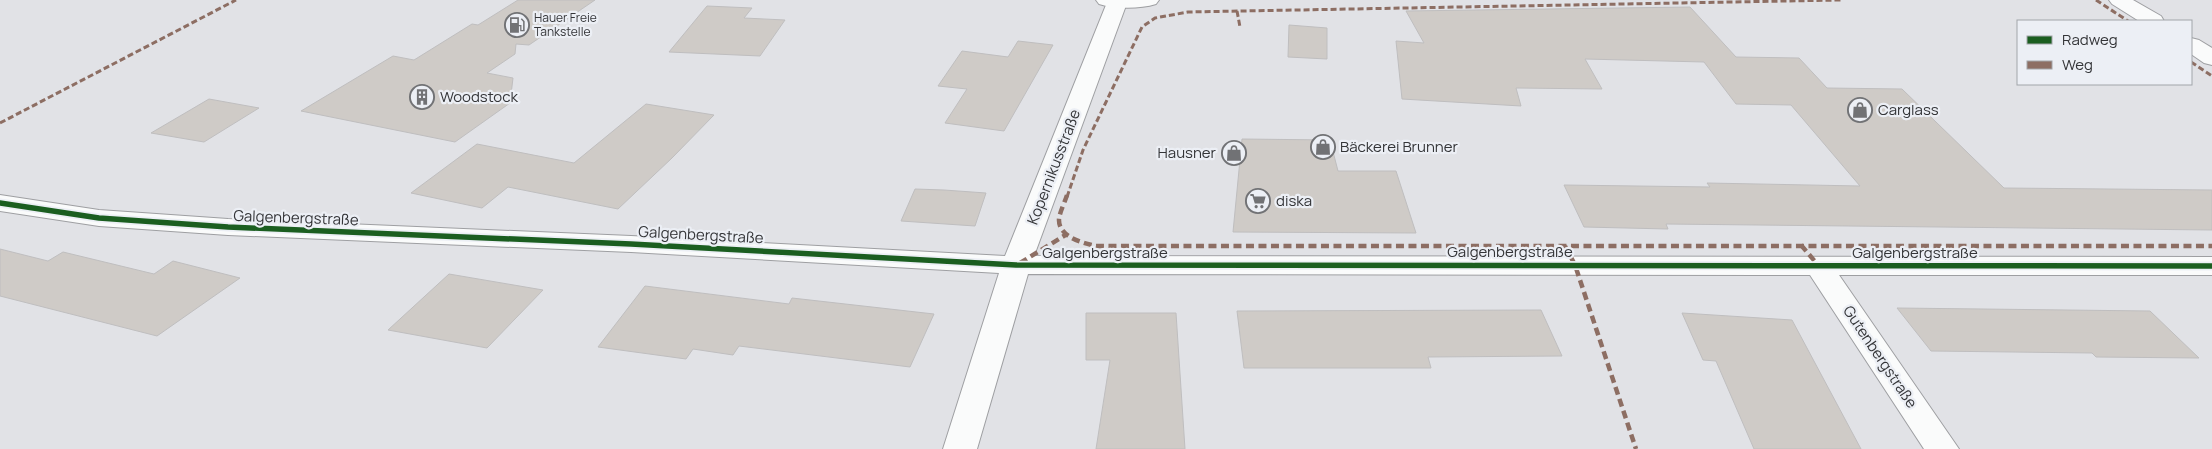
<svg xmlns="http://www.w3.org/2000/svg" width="2212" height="449" font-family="Manrope,sans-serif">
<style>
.building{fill:#cfcbc7;stroke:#bfbebf}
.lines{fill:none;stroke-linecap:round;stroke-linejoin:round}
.minor-casing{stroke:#9e9fa2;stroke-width:2}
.secondary-casing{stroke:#9e9fa2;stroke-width:2}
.minor{fill:#fafbfb;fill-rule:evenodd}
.secondary{fill:#fafbfb;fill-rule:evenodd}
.quiet-far1{stroke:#8d6e63;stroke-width:3;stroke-dasharray:6 3;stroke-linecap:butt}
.quiet{stroke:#8d6e63;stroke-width:4.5;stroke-dasharray:8 4.5;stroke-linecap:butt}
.cycleway-casing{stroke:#eceff5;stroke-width:9}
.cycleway{stroke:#1b5e20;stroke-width:5.5}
.labels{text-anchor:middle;stroke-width:4.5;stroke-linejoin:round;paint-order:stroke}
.far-poi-label{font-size:12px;fill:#343538;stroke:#eceff5;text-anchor:start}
.poi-label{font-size:15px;fill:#343538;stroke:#eceff5;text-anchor:start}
.street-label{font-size:15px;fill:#343538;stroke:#eceff5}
</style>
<rect width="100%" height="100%" fill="#e1e2e6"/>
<!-- building -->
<g class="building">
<polygon points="518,0 595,0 529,45 516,44 515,54 487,73 513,78 510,103 455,142 301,111 393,56 414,60 472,24 478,25"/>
<polygon points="707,6 752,8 744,18 785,20 760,56 669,52"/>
<polygon points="1690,7 1736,57 1799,58 1827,88 1902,89 2004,188 2212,190 2212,230 1666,224 1668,229 1584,227 1564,185 1710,187 1707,183 1860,186 1791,105 1736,104 1704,62 1585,59 1602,89 1516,88 1521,106 1402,99 1396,41 1424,43 1406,11"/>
<polygon points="1289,25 1327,28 1327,59 1288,57"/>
<polygon points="1018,41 1053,45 1004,131 945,123 967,89 938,86 962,51 1008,57"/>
<polygon points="209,99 259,108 204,142 151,133"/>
<polygon points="646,104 714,115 672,158 618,209 508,187 482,208 411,193 477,144 574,163"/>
<polygon points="1242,139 1330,140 1338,171 1396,171 1416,233 1233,232"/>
<polygon points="915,189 944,190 986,193 975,226 901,221"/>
<polygon points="0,249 48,261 63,252 154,274 173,261 240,278 157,336 0,296"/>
<polygon points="449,274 543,290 487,348 388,330"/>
<polygon points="645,286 789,304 792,298 934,314 910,367 739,346 733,355 693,349 686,359 598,347"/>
<polygon points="1897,308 2150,311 2199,358 2096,357 2092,353 1931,351"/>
<polygon points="1541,310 1562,356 1428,357 1431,368 1244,368 1237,311"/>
<polygon points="1086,313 1176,313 1185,449 1096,449 1110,360 1086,360"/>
<polygon points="1682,313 1792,320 1861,449 1754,449 1716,361 1703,360"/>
</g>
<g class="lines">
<defs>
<g id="minor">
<polygon points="1108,0 1128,0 1034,256 2212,257 2212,275 1839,275 1959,449 1924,449 1810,275 1028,274 977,449 943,449 999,273 631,252 228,235 99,226 0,211 0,195 99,210 228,219 631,236 1005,256"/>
<polygon points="2109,0 2133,0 2161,16 2164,21 2139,21 2112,4"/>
<polygon points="2191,38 2199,40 2212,48 2212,65 2204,63 2191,54"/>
</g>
<path id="secondary" d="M1096 0H1159L1156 4C1140 9 1115 9 1099 4Z"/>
</defs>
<!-- minor casing -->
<use href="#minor" class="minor-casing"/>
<!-- secondary casing -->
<use href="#secondary" class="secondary-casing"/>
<!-- minor -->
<use href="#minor" class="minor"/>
<!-- secondary -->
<use href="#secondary" class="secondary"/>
<!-- quiet-far1 -->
<g class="quiet-far1">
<polyline points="2096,0 2128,21"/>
<polyline points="1237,11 1240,27"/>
<polyline points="2191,62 2212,76"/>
<polyline points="0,123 236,0"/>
<polyline points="1067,197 1083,150 1142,27 1155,18 1188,12 1841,0"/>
</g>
<!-- quiet -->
<g class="quiet">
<path d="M1067 195C1065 202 1060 211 1059 219 1058 237 1083 243 1096 246H2212"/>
<polyline points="1801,245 1818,265"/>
<polyline points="1565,246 1575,265 1636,449"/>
<polyline points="1020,263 1067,234"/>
</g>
<defs>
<polyline id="cycleway" points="0,203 99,218 228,227 631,244 1016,265 2212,266"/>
</defs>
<!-- cycleway casing -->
<use href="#cycleway" class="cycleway-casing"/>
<!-- cycleway -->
<use href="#cycleway" class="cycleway"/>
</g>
<!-- icons -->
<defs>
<symbol id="fuel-ring" viewBox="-11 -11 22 22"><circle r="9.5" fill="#eceff5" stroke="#717275" stroke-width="1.5"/><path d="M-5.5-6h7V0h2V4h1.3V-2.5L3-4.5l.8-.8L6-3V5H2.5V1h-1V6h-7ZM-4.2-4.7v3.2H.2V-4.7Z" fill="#717275"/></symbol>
<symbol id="building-ring" viewBox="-11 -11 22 22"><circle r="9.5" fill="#eceff5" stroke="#717275" stroke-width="1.5"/><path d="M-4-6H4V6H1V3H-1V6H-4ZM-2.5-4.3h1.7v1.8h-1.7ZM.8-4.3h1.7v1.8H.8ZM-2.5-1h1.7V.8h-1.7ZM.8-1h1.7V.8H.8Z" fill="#717275"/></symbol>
<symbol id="shop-ring" viewBox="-11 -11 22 22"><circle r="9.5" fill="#eceff5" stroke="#717275" stroke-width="1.5"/><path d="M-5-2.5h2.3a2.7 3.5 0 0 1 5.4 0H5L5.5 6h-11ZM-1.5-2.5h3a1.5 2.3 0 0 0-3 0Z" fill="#717275"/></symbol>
<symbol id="supermarket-ring" viewBox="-11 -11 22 22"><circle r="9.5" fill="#eceff5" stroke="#717275" stroke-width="1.5"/><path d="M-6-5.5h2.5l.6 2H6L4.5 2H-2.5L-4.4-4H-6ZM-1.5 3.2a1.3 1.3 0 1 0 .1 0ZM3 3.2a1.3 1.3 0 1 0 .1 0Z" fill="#717275"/></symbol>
</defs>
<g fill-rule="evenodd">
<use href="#fuel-ring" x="503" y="11" width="28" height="28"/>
<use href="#building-ring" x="408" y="83" width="28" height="28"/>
<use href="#shop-ring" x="1846" y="96" width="28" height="28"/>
<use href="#shop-ring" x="1309" y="133" width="28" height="28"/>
<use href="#shop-ring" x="1220" y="139" width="28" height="28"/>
<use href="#supermarket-ring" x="1244" y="187" width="28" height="28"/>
</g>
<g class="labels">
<!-- far-poi labels -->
<g class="far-poi-label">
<text x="534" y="22">Hauer Freie<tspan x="534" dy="14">Tankstelle</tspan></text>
</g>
<!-- poi labels -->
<g class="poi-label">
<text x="440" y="102">Woodstock</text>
<text x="1878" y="115">Carglass</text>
<text x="1340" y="152">Bäckerei Brunner</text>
<text x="1216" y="158" text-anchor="end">Hausner</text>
<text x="1276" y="206">diska</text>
</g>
<!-- street labels -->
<g class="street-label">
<text transform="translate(1054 167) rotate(-69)" y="5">Kopernikusstraße</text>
<text transform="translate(296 218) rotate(2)" y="5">Galgenbergstraße</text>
<text transform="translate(701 235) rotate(3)" y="5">Galgenbergstraße</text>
<text x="1510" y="257">Galgenbergstraße</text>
<text x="1105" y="258">Galgenbergstraße</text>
<text x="1915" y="258">Galgenbergstraße</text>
<text transform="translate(1880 357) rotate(56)" y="5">Gutenbergstraße</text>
</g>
</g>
<!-- legend -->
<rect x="2017" y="20" width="175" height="65" fill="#eceff5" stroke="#a2a5a9"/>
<rect x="2027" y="36" width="25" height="8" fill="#1b5e20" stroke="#a2a5a9"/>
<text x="2062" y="45" font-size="15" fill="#343538">Radweg</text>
<rect x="2027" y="61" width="25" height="8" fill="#8d6e63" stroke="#a2a5a9"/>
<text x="2062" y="70" font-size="15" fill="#343538">Weg</text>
</svg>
